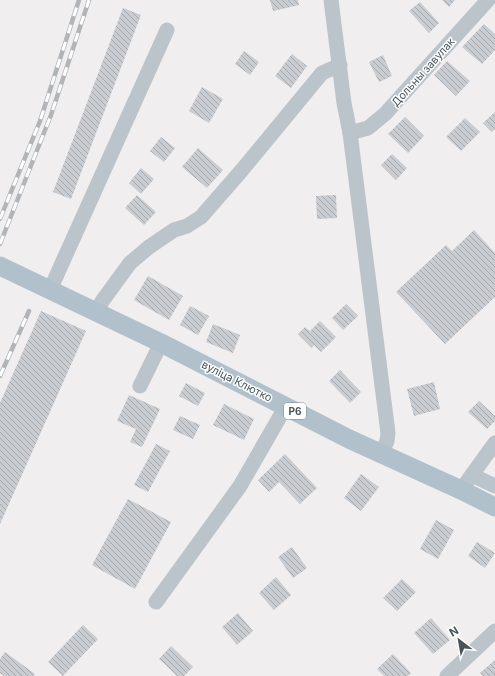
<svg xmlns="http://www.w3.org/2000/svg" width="495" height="676" font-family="Inter,sans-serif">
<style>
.building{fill:url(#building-back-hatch)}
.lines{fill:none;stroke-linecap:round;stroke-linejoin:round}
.minor{stroke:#bbc4ca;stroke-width:15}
.major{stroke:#b0c1cc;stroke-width:19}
.rail-casing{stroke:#b1b5b8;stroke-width:4.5}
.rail{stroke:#fff;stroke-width:3;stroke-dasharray:9;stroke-linecap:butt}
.labels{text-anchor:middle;stroke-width:3;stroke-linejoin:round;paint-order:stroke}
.shield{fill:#fff;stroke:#7f878c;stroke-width:1}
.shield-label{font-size:10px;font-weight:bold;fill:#48545b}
.street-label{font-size:11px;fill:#48545b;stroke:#fff}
</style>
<defs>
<pattern id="building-back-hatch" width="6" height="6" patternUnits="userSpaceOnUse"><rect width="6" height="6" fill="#c9ccd1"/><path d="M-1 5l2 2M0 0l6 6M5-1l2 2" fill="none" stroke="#a5a8ad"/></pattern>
</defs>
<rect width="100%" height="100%" fill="#f1eeef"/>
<!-- building -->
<g class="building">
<polygon points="270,0 298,0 299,5 273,11"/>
<polygon points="442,0 455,0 449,7"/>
<polygon points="420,2 439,23 429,33 409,11"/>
<polygon points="123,8 141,15 71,199 53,192"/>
<polygon points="484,24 495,34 495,50 482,64 462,47"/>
<polygon points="244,51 259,62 250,75 235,64"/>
<polygon points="292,54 307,66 291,88 275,76"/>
<polygon points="383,55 392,76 379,82 369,62"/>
<polygon points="447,61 470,81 456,96 434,75"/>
<polygon points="202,87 223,99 209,123 189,111"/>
<polygon points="495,112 495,129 492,132 483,123"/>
<polygon points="405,117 424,136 408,153 388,134"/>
<polygon points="465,118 480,132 461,151 446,137"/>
<polygon points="161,137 175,148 164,162 150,151"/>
<polygon points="198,148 223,170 207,188 182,167"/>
<polygon points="392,154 407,168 396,180 381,165"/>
<polygon points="141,168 154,179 141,194 129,183"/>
<polygon points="137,195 156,212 144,225 125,208"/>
<polygon points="336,195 337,218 317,219 316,196"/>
<polygon points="474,230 495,253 495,297 445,344 396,292 446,245 452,251"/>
<polygon points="148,276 183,296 169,320 134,300"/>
<polygon points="346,304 358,316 343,330 332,318"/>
<polygon points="190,306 209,316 198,335 180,325"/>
<polygon points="41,311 86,331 0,524 0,403"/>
<polygon points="320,321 336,337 321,352 314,345 312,348 298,334 305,327 310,331"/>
<polygon points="213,324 240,335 233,353 206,342"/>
<polygon points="340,370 361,392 350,403 329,381"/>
<polygon points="434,382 440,409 414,416 407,389"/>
<polygon points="186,383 205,393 198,406 179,396"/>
<polygon points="129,395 160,409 142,447 130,442 136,429 117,421"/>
<polygon points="479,401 495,416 495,421 487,429 468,412"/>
<polygon points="224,404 254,419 244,440 213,425"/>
<polygon points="180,416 200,425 193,439 173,430"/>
<polygon points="156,444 170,451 148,492 134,485"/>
<polygon points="285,454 317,488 300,504 279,482 269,492 258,480"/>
<polygon points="361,474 379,487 361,511 344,498"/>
<polygon points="128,499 171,522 135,589 92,565"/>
<polygon points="436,520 454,530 438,559 420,549"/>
<polygon points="477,542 495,553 485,568 468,556"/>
<polygon points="292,547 307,568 293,578 278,557"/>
<polygon points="276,577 291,595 274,610 259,593"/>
<polygon points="402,579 416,592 397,611 383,598"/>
<polygon points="238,613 253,631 237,645 222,627"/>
<polygon points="431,618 450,640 433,654 414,633"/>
<polygon points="83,625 98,639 63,676 48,662"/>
<polygon points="171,646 193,667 184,676 177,676 159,659"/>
<polygon points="5,652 35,674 33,676 4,676 0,673 0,659"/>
<polygon points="393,654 411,673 408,676 384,676 377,669"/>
<polygon points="495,660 495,676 483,676 480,673"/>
</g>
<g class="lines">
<!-- minor -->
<g class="minor">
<polyline points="331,0 344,103 350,133 388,433 387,441 381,454"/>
<polyline points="350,133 368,128 385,114 488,0"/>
<polyline points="50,290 167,30"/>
<polyline points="96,311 103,300 130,263 149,247 174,230 187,226 201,217 242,170 322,73 340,65"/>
<polyline points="140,386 161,343"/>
<polyline points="472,475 495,486"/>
<polyline points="461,490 495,443"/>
<polyline points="156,602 240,486 286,406"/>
<polyline points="447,676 495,631"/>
</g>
<!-- major -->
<polyline class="major" points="0,266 161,343 349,439 461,490 495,507"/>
<defs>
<g id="rail">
<polyline points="0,219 40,121 79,0"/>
<polyline points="0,244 51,115 89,0"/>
<polyline points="0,376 29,311"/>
</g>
</defs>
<!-- rail casing -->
<use href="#rail" class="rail-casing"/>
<!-- rail -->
<use href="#rail" class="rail"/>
</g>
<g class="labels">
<!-- shield labels -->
<rect class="shield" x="284" y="403" width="22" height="16" rx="3"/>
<g class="shield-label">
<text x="295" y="415">Р6</text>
</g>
<!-- street labels -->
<g class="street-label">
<text transform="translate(423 72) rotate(-48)" y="4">Дольны завулак</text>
<text transform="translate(237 381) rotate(27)" y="4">вуліца Клютко</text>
</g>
</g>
<!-- north arrow -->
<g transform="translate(459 640) rotate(329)" stroke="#ffffff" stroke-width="3" paint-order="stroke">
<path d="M0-3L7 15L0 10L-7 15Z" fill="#48545b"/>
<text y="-6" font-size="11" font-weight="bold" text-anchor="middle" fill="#48545b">N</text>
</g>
</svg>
